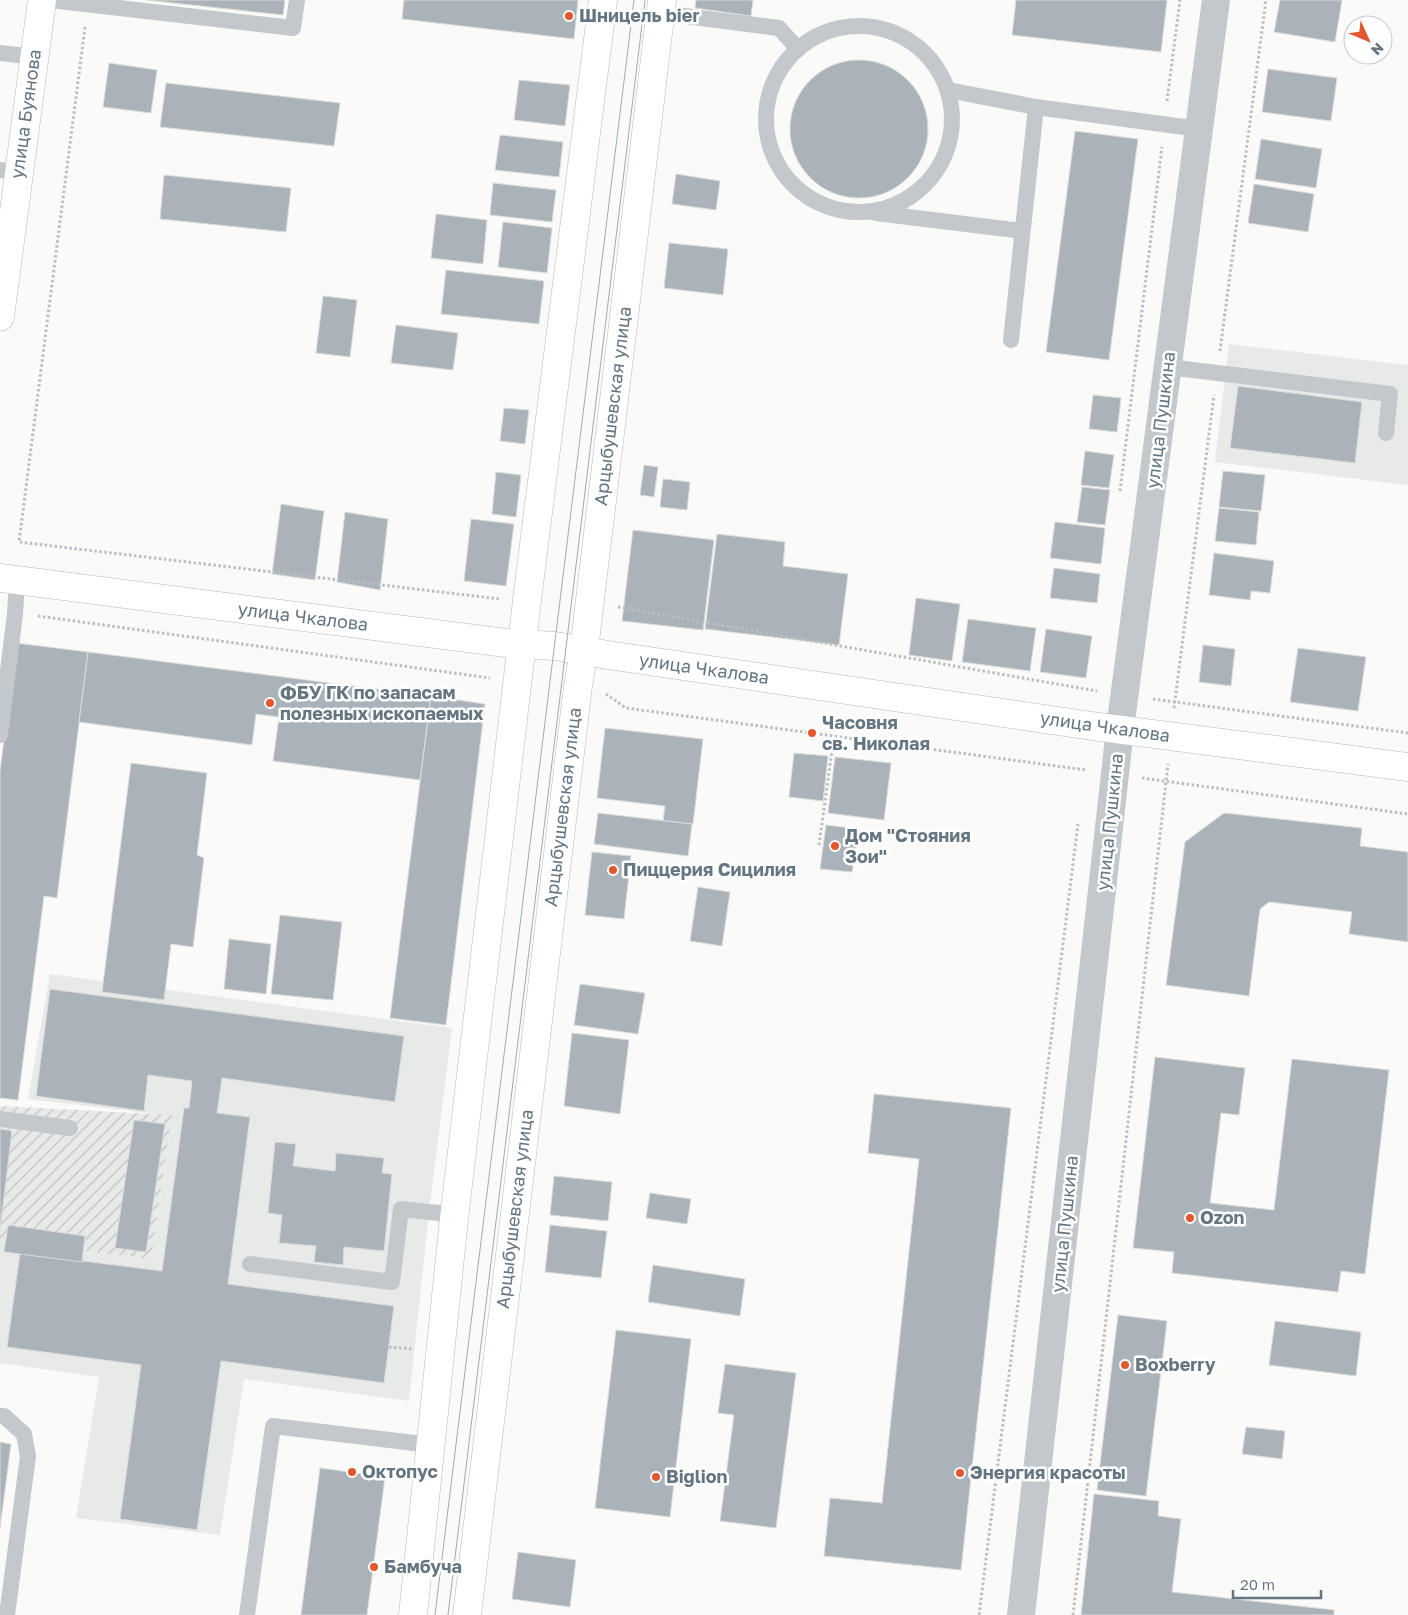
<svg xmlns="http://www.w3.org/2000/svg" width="1408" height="1615" font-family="'Golos Text',sans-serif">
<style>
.built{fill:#e8e9e9}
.industrial{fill:url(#industrial-furrows)}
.building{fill:#aab3b9;stroke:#dcdcda}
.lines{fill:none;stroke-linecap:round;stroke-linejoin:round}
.secondary-casing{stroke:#b3babf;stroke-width:29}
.path{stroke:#bbbfc2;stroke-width:3;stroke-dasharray:2.5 2.5;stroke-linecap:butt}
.lane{stroke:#c3c8cc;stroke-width:16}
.street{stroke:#c3c8cc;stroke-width:28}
.secondary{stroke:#fff;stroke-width:28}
.tram{stroke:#a2aab0;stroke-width:1}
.poi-dot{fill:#e4572e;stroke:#fff;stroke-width:2}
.labels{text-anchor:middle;stroke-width:5;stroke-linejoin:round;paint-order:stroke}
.poi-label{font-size:18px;font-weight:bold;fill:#657683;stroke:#fff;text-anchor:start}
.street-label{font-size:18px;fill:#657683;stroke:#fff}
</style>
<defs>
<pattern id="industrial-furrows" width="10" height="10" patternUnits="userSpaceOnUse" patternTransform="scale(1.25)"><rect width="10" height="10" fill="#e8e9e9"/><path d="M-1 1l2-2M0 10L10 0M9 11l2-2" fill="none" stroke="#c0c1c2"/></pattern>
</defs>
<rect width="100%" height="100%" fill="#fafaf8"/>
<!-- built -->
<g class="built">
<polygon points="1229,344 1408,365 1408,485 1215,462"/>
<polygon points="50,974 452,1028 429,1212 409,1401 244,1379 220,1535 76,1518 99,1377 0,1363 0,1241 151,1259 172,1116 28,1099"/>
</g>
<!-- industrial -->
<polygon class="industrial" points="0,1106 172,1115 151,1259 0,1241"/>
<!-- building -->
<g class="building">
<polygon points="146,0 285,0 283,15"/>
<polygon points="404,0 578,0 574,39 402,19"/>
<polygon points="696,0 753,0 751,16 695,8"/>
<polygon points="1016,0 1167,0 1161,52 1012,35"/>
<polygon points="1280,0 1342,0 1335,42 1274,32"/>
<circle cx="859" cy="129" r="69"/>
<polygon points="109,63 157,70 151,113 103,107"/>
<polygon points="1268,69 1337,78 1331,121 1262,112"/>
<polygon points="519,80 570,85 565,126 514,120"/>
<polygon points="166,83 340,103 334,146 160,127"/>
<polygon points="1075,131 1138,139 1109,360 1046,352"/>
<polygon points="500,135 563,142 559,177 495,170"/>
<polygon points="1261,139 1322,149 1316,188 1255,179"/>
<polygon points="676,174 720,181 716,210 672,204"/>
<polygon points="164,175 291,188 286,232 160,219"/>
<polygon points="493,183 556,190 552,222 490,215"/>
<polygon points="1254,184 1314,194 1308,232 1248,223"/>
<polygon points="436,214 487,220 483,264 431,258"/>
<polygon points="503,222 552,228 547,273 498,267"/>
<polygon points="669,243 728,249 723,295 664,288"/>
<polygon points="446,270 544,281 539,324 441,314"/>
<polygon points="323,296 357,300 350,357 316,353"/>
<polygon points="396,325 458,333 453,370 391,363"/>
<polygon points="1238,386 1362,402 1355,463 1230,448"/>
<polygon points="1093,395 1121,398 1117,432 1089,429"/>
<polygon points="504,408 529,410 525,444 500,441"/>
<polygon points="1085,451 1114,455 1109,488 1081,485"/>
<polygon points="644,465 658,467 654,497 640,495"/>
<polygon points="1223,471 1265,475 1261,511 1219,507"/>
<polygon points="496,472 521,475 516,517 492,514"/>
<polygon points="663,479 690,482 687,510 660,507"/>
<polygon points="1082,487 1110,490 1105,525 1077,522"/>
<polygon points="281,504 324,511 315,580 272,574"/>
<polygon points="1219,508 1259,512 1256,545 1215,541"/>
<polygon points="345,512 388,519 380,590 337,582"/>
<polygon points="471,519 514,524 506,586 464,581"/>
<polygon points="1055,522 1105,528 1101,564 1050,558"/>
<polygon points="633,530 714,540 703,630 622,621"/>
<polygon points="717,534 785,542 783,566 848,574 839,645 705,629"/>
<polygon points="1214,553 1274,561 1270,593 1251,591 1250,600 1209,595"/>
<polygon points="1054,568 1100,574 1097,603 1050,598"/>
<polygon points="916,598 960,604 952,661 909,655"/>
<polygon points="968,619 1036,628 1030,671 962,662"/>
<polygon points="1046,629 1092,636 1086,678 1040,672"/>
<polygon points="16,643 88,652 57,898 44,896 18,1100 0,1098 0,772"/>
<polygon points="1203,645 1235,649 1231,686 1199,682"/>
<polygon points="1298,648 1366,657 1358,711 1290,702"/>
<polygon points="88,652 431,696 420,780 273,761 279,717 256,714 252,745 79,722"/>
<polygon points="431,696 485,704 446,1025 390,1018"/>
<polygon points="605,728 703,739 693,824 663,821 665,806 597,798"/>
<polygon points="794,753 828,756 823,801 789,797"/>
<polygon points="835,757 891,763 884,820 828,813"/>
<polygon points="131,763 207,773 197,855 204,858 193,947 171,944 164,1000 102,992"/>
<polygon points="598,813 692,824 688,856 594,844"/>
<polygon points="1224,813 1362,828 1360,846 1408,852 1408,942 1349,934 1352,912 1269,902 1260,909 1249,996 1166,985 1185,842"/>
<polygon points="826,825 859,829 852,872 820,869"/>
<polygon points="592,852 631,856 624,919 585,915"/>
<polygon points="698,887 730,892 722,946 690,941"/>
<polygon points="280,915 342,922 333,1000 271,994"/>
<polygon points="229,939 271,944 266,994 224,989"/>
<polygon points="580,984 645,993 638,1034 574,1025"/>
<polygon points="50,989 404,1036 395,1102 222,1078 217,1113 250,1117 228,1284 394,1306 384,1383 221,1361 197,1530 120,1519 141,1365 7,1347 20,1253 162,1271 184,1108 189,1108 192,1081 148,1075 144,1111 36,1096"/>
<polygon points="572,1033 629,1040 620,1114 564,1106"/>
<polygon points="1155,1057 1245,1068 1239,1115 1221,1113 1210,1203 1274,1210 1292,1059 1389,1070 1365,1274 1341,1271 1338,1292 1172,1273 1174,1252 1133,1248"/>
<polygon points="874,1094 1011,1108 961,1570 824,1556 830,1498 882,1503 919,1159 868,1153"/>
<polygon points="134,1120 165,1124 146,1252 115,1248"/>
<polygon points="0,1129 12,1131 0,1230"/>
<polygon points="275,1142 296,1144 293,1166 335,1171 336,1153 384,1158 382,1173 392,1174 384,1251 344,1247 343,1265 314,1262 316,1246 279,1243 282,1215 268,1213"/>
<polygon points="554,1176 612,1182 608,1221 550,1215"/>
<polygon points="650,1193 691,1199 687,1224 646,1218"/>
<polygon points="8,1225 85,1236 82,1262 4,1252"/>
<polygon points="550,1225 607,1231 601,1278 545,1272"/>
<polygon points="653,1265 745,1279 740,1316 648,1302"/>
<polygon points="1118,1315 1167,1321 1146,1496 1097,1490"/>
<polygon points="1275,1321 1361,1332 1356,1376 1269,1365"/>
<polygon points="616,1330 691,1339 670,1517 595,1508"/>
<polygon points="725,1364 796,1373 776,1528 720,1521 734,1415 718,1413"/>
<polygon points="1246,1427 1285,1431 1282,1459 1242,1454"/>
<polygon points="0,1442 11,1444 0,1528"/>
<polygon points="320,1468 385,1477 367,1615 301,1615"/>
<polygon points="1094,1494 1159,1501 1158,1516 1181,1519 1172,1592 1334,1610 1334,1615 1081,1615"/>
<polygon points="518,1552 576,1560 570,1607 512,1599"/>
</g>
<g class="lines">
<defs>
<g id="secondary">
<polyline points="0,317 42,0"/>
<polyline points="0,578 506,643 555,646 608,655 1092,726 1408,767"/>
<polyline points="413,1615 454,1219 528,592 603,0"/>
<polyline points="467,1615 578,686 584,650 662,0"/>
</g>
</defs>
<!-- secondary casing -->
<use href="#secondary" class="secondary-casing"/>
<!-- path -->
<g class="path">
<polyline points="85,27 19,542 500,599"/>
<polyline points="1167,101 1180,0"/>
<polyline points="1220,351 1266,0"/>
<polyline points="1120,491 1162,147"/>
<polyline points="618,607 1097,691"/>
<polyline points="38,616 490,678"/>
<polyline points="606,694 626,708 1086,770"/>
<polyline points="1153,699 1408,733"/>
<polyline points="1174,708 1214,395"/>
<polyline points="1142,778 1408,814"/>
<polyline points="819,845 834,736"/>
<polyline points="389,1347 413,1349"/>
<polyline points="979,1615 1078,824"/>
<polyline points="1073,1615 1168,764"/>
</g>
<!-- lane -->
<g class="lane">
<polyline points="50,0 293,28 297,0"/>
<polyline points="661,13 779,28 798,49"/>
<circle cx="859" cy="119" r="93"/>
<polyline points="0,53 34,57"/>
<polyline points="948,90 1036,107 1199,129"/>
<polyline points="0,170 19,172"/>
<polyline points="876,213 1022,231"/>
<polyline points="1011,340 1036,107"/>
<polyline points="1168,367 1390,394 1386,433"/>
<polyline points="0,735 15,614 17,581"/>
<polyline points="0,1119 70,1128"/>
<polyline points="250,1264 392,1282 401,1209 439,1213 454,1219"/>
<polyline points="0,1416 4,1416 24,1434 28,1456 7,1615"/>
<polyline points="247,1615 273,1426 431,1445"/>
</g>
<!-- street -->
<polyline class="street" points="1021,1615 1120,729 1216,0"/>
<!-- secondary -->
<use href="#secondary" class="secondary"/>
<!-- tram -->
<g class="tram">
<polyline points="435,1615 634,0"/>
<polyline points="448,1615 645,0"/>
</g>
</g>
<!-- markers -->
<g class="poi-dot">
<circle cx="569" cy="16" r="5"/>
<circle cx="270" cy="703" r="5"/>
<circle cx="812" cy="733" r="5"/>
<circle cx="835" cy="846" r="5"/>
<circle cx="613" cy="870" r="5"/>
<circle cx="1190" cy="1218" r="5"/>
<circle cx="1125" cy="1365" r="5"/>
<circle cx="352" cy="1472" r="5"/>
<circle cx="960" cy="1473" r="5"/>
<circle cx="656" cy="1477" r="5"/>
<circle cx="374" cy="1567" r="5"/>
</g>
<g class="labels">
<!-- poi labels -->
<g class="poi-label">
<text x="579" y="22">Шницель bier</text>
<text x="280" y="699">ФБУ ГК по запасам<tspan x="280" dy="21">полезных ископаемых</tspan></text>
<text x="822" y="729">Часовня<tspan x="822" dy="21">св. Николая</tspan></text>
<text x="845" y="842">Дом "Стояния<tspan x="845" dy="21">Зои"</tspan></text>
<text x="623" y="876">Пиццерия Сицилия</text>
<text x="1200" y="1224">Ozon</text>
<text x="1135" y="1371">Boxberry</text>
<text x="362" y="1478">Октопус</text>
<text x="970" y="1479">Энергия красоты</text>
<text x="666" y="1483">Biglion</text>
<text x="384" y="1573">Бамбуча</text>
</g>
<!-- street labels -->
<g class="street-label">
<text transform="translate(26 114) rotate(-82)" y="6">улица Буянова</text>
<text transform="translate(613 406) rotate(-83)" y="6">Арцыбушевская улица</text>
<text transform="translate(1161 420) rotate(-83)" y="6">улица Пушкина</text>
<text transform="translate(303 617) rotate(7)" y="6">улица Чкалова</text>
<text transform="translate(704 669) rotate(8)" y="6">улица Чкалова</text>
<text transform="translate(1105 727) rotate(8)" y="6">улица Чкалова</text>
<text transform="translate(563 807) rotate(-83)" y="6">Арцыбушевская улица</text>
<text transform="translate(1110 822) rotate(-84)" y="6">улица Пушкина</text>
<text transform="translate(515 1209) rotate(-83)" y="6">Арцыбушевская улица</text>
<text transform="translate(1065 1224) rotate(-84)" y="6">улица Пушкина</text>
</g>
</g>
<!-- north arrow -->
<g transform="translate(1368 40) rotate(134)"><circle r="24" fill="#ffffff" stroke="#c1c8cd"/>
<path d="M0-4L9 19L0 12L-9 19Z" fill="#e4572e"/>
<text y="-8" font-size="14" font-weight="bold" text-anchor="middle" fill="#657683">N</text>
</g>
<!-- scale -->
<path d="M1233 1590v8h88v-8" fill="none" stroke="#657683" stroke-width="2.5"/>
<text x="1240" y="1590" font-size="15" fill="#657683" stroke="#ffffff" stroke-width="4" paint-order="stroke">20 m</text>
</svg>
